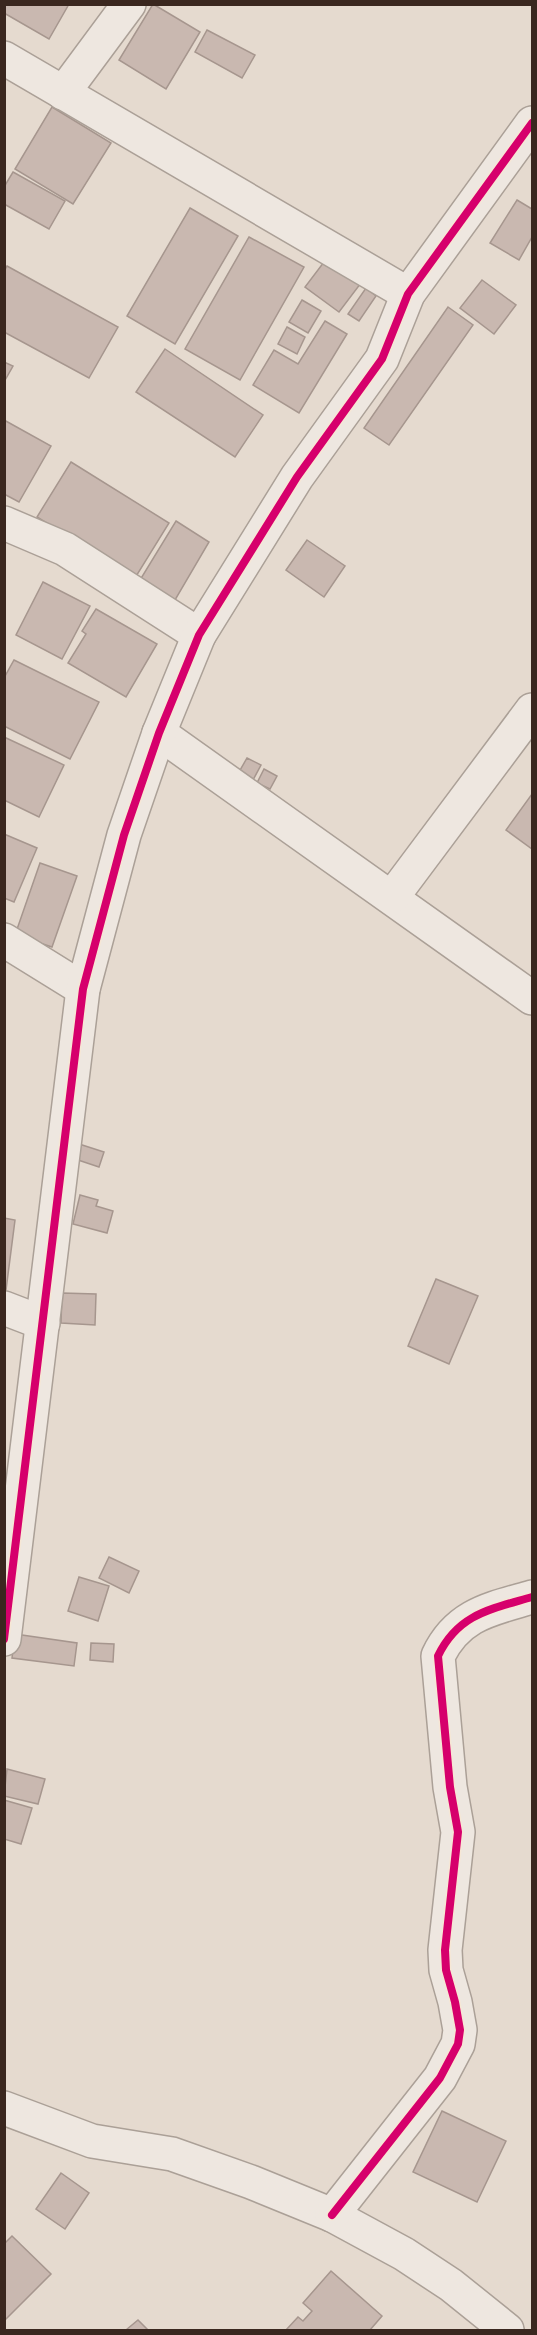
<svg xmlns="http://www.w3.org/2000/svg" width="537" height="2335" font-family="'Playfair Display',serif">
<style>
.building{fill:#c9b8b0;stroke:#a6968e;stroke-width:1.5}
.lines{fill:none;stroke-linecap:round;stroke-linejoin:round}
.minor-casing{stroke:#aba097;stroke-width:36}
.minor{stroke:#eee7e0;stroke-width:33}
.cycleway-casing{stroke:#f6e7d5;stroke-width:11}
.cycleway{stroke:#d6006c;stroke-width:8}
</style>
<rect width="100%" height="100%" fill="#e5dacf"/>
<!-- building -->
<g class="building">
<polygon points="4,4 69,4 49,39 4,13"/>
<polygon points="153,4 200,32 166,89 119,60"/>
<polygon points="207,30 255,55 242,78 195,52"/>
<polygon points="52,107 111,143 73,204 15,169"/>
<polygon points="13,172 65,201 49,229 4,204 4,187"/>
<polygon points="517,200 532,209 532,237 519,260 490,243"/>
<polygon points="190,208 238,236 175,344 127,316"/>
<polygon points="249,237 304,267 240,380 185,349"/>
<polygon points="327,258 361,283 339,312 305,287"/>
<polygon points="7,266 118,327 89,378 4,332 4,271"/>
<polygon points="482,280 516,305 494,334 460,308"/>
<polygon points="366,288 376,296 359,321 348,314"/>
<polygon points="302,300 321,311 308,333 289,322"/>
<polygon points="448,307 473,325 389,445 364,428"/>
<polygon points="325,321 347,334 299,413 253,385 274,350 298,364"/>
<polygon points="287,327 305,337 297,354 278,344"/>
<polygon points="165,349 263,415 235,457 136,392"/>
<polygon points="4,362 13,366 4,382"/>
<polygon points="4,420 51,446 19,502 4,494"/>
<polygon points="71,462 169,523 135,578 37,517"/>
<polygon points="176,521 209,542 175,600 140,580"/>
<polygon points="307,540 345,566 324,597 286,570"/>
<polygon points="43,582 90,606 62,659 16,635"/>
<polygon points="96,609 157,644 126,697 68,663 86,634 82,631"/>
<polygon points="14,660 99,702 70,759 4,726 4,678"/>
<polygon points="4,737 64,765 39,817 4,800"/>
<polygon points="247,758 261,765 253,780 239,772"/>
<polygon points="264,769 277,776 270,789 257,783"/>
<polygon points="532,794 532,849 506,830"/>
<polygon points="4,834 37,848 14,902 4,898"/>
<polygon points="40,863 77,876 52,947 15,935"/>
<polygon points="76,1143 104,1152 99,1167 72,1158"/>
<polygon points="80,1195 98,1200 96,1206 113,1211 107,1233 73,1224"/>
<polygon points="4,1218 15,1220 6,1290 4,1290"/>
<polygon points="436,1279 478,1296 449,1364 408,1346"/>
<polygon points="62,1293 96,1294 95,1325 61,1323"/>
<polygon points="109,1557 139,1571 129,1593 99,1578"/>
<polygon points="79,1577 109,1586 98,1621 68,1611"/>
<polygon points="15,1634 77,1643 74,1666 12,1658"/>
<polygon points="91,1643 114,1644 113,1662 90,1660"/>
<polygon points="7,1769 45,1779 38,1804 4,1796"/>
<polygon points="4,1800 32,1808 21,1844 4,1839"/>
<polygon points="442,2111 506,2141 477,2202 413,2172"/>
<polygon points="61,2173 89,2193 65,2229 36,2209"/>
<polygon points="12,2236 51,2274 4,2321 4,2244"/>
<polygon points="331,2271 382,2316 370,2330 286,2330 298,2317 303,2321 312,2311 303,2303"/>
<polygon points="138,2320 148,2330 126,2330"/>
</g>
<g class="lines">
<defs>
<g id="minor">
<polyline points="4,58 408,294"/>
<polyline points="63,93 129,4"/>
<polyline points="4,523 65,549 199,635"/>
<polyline points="159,733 532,998"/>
<polyline points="393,896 532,710"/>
<polyline points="4,940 83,989"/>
<polyline points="4,1308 43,1323"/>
<polyline points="4,1639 83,989 124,835 159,733 199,635 297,477 382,359 408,294 532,123"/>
<polyline points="4,2108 92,2141 172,2154 251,2182 332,2215 404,2254 451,2285 507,2330"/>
<path d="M332 2215 440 2078 458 2044 460 2030 455 2002 446 1970 445 1950 458 1832 450 1787 438 1656C458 1614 491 1609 532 1597"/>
</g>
</defs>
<!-- minor casing -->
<use href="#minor" class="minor-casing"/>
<!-- minor -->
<use href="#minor" class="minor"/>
<defs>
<g id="cycleway">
<polyline points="4,1639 83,989 124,835 159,733 199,635 297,477 382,359 408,294 532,123"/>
<path d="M332 2215 440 2078 458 2044 460 2030 455 2002 446 1970 445 1950 458 1832 450 1787 438 1656C458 1614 491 1609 532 1597"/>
</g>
</defs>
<!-- cycleway casing -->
<use href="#cycleway" class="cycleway-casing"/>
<!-- cycleway -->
<use href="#cycleway" class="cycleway"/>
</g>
<!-- border -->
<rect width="537" height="2335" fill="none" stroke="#3a271f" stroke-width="12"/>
</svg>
